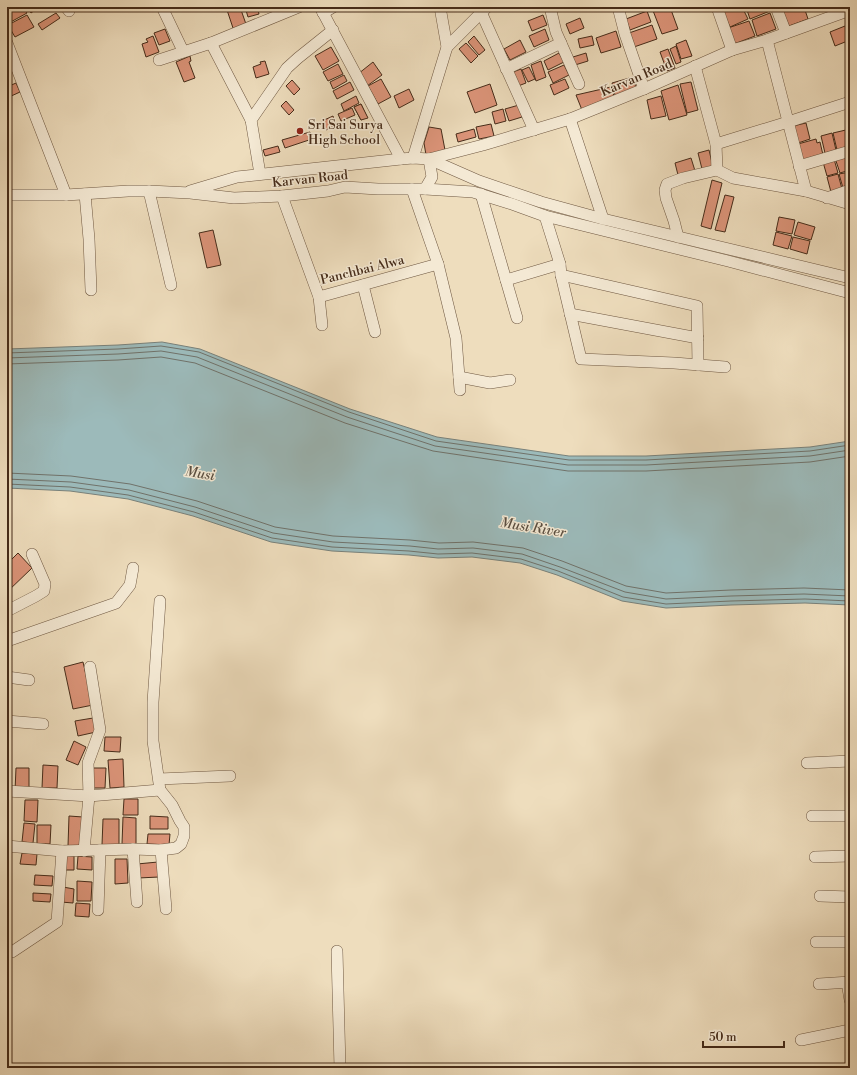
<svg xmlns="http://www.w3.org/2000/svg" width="857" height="1075" font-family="'Libre Bodoni',serif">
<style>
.water{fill:#9cbaba;stroke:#79817a}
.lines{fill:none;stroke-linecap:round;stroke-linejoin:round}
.shore{stroke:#70726a;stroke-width:1}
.building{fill:#dc9479;stroke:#452b19}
.minor-casing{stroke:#6f5842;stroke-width:12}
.minor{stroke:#f4e9d4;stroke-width:11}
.poi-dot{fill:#8f2418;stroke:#f4e9d4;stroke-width:1.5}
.labels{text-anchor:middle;stroke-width:3;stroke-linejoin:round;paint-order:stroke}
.street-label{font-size:13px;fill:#452b19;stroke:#f4e9d4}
.poi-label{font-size:13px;fill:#452b19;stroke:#f4e9d4;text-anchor:start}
.water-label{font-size:14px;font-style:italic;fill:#5b4f41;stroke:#f4e9d4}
</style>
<rect width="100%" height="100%" fill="#eeddbd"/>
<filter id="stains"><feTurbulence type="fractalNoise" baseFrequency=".005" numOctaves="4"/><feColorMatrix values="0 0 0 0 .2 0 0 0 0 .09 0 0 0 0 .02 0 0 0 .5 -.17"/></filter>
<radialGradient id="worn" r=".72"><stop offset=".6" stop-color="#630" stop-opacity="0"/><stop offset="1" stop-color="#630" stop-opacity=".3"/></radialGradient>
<!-- water -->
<polygon class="water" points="162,342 200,349 350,409 437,437 569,456 646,456 810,447 850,441 850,605 805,603 731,605 666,608 622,601 557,575 520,563 472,557 438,558 409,555 332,551 271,542 193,516 128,499 70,491 7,488 7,349 118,345"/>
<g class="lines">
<!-- shore -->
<g class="shore">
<polyline points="7,353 118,349 161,346 199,352 349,412 436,441 569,460 646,460 810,451 850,445"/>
<polyline points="7,358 118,354 161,351 197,357 347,417 435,446 568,465 646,465 810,456 850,450"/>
<polyline points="7,364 118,360 161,357 195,363 345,423 433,451 568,471 646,471 810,462 850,456"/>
<polyline points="7,473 71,476 130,484 197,501 275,527 333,536 410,540 439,543 473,542 523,548 562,561 626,586 666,593 731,590 804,588 850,590"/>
<polyline points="7,479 71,482 129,490 195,507 273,533 333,542 410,546 438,549 473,548 522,554 560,567 625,592 666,599 731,596 804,594 850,596"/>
<polyline points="7,484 70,487 128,495 194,512 272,538 332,547 409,551 438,554 472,553 521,559 558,571 623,597 666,604 731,601 805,599 850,601"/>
</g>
</g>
<!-- building -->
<g class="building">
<polygon points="10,7 23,7 27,13 7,24 7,9"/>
<polygon points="27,7 39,7 31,13"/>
<polygon points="226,7 240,7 247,27 234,31"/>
<polygon points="245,7 257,7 259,14 248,17"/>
<polygon points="655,7 670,7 678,29 662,34 652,8"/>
<polygon points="728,7 742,7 748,19 730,27 722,10"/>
<polygon points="746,7 768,7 770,11 750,19"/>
<polygon points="781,7 804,7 808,19 789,26"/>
<polygon points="647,11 651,22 630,30 626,19"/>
<polygon points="56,13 60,18 42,30 38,24"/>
<polygon points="770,13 776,29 757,36 752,20"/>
<polygon points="27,15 34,27 15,37 8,25"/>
<polygon points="543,15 547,25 532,31 528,21"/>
<polygon points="580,18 584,28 570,34 566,24"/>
<polygon points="749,21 755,36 734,44 728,28"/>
<polygon points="850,24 850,40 835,46 830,32"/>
<polygon points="652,25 657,39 634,47 629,33"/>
<polygon points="165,29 170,41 159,45 154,33"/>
<polygon points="545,29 549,40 534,47 529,36"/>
<polygon points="616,31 621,47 601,53 596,38"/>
<polygon points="153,36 159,52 146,57 142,44 148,42 146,39"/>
<polygon points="474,36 485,50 479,55 468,42"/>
<polygon points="592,36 594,45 580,48 578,39"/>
<polygon points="520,40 526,52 510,60 504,49"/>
<polygon points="686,40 692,56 681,59 676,44"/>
<polygon points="466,43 478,56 471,63 459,49"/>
<polygon points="676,46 681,62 676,64 670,49"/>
<polygon points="331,47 339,61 323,70 315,56"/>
<polygon points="668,49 675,68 667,71 660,52"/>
<polygon points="559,53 564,62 548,70 544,61"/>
<polygon points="586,53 588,61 575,65 573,57"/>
<polygon points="190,56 191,61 189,62 195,78 184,82 176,62"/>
<polygon points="265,61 269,74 256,78 253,67 261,64 260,62"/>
<polygon points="541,61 546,77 536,81 531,65"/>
<polygon points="373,62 382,75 367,86 358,74"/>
<polygon points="338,64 343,74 328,81 323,72"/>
<polygon points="564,65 569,75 553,83 548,72"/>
<polygon points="529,67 535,79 528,82 522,70"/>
<polygon points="521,69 526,83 518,86 513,72"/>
<polygon points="344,75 347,81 333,89 330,82"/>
<polygon points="633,77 636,88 616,99 612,83"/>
<polygon points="381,79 391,97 378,104 368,86"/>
<polygon points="565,79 569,88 554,95 550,85"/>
<polygon points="292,80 300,89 294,95 286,86"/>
<polygon points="350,82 354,90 337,99 333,91"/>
<polygon points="691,82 698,110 687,113 680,84"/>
<polygon points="16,83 20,92 9,97 7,92 7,87"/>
<polygon points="490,84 497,105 475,113 467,92"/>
<polygon points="678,85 687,115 669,120 661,91"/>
<polygon points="611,87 615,99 582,110 576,95"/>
<polygon points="409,89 414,100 399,108 394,96"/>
<polygon points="356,96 359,103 344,111 341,104"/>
<polygon points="661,96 666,116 651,119 647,100"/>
<polygon points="286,101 294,110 289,115 281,106"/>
<polygon points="361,104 367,117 361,120 354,107"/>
<polygon points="361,104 368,118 361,120 354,107"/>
<polygon points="519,105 522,117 509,121 505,109"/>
<polygon points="352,108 355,115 341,121 338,114"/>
<polygon points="503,109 506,121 495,124 492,112"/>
<polygon points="333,116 336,125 326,130 322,121"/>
<polygon points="806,123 810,139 798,143 793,126"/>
<polygon points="491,124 494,136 479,139 476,127"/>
<polygon points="429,127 441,129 445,150 426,155 424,143"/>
<polygon points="474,129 476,137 458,142 456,134"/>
<polygon points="850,129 850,147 837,150 833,133"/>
<polygon points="310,132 312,139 285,148 282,140"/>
<polygon points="832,133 836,150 825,153 821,136"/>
<polygon points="816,139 817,143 820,142 823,155 803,161 798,144"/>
<polygon points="278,146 280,152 265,156 263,150"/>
<polygon points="709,150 713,167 702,169 698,153"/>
<polygon points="845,154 850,170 840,173 835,158"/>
<polygon points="691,158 696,174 679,179 675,163"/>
<polygon points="834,159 838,173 827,176 823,162"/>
<polygon points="850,172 850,186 843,188 839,174"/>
<polygon points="838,174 842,189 831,192 827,177"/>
<polygon points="712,180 722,183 711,229 701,226"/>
<polygon points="725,195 734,197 725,232 715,230"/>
<polygon points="779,217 795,220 792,234 776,231"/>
<polygon points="798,222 815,227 811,240 794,235"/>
<polygon points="213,230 221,265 207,268 199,233"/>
<polygon points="776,232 792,236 788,249 773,245"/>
<polygon points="793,237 810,241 807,254 790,249"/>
<polygon points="18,553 32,568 7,592 7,564"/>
<polygon points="83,662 93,705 73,709 64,667"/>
<polygon points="93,718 96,732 78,736 75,721"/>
<polygon points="105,737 121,737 120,752 104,751"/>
<polygon points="74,741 86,747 78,765 66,760"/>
<polygon points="123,759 124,787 110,788 108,760"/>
<polygon points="7,763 11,763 9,786 7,786"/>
<polygon points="43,765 58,766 57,788 42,788"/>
<polygon points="16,768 29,768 29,791 15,791"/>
<polygon points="93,768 106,768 105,788 93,788"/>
<polygon points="124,799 138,799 138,815 123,815"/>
<polygon points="25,800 38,800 37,822 24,821"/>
<polygon points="69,816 83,817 82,847 68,846"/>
<polygon points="150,816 168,817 168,829 150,829"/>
<polygon points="123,817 136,818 136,845 122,844"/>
<polygon points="103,819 119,819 119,845 102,845"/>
<polygon points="24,823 35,824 33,843 22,842"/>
<polygon points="37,825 51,825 50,844 37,844"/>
<polygon points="148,834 170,834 169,845 147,844"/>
<polygon points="22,853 37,854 36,865 20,864"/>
<polygon points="63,855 74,856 74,870 62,870"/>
<polygon points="78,856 92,857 92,870 77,869"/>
<polygon points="115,859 127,859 128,883 115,884"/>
<polygon points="158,862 159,877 138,878 137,864"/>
<polygon points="35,875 53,876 52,886 34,885"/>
<polygon points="77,881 92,882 91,901 77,901"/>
<polygon points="63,887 74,889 73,903 61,902"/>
<polygon points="33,893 51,894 50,902 33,901"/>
<polygon points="76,903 90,904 89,917 75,916"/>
</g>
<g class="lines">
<defs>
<g id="minor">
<polyline points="66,7 69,11"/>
<polyline points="162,7 183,51"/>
<polyline points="320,7 401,159"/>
<polyline points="550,7 556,32 579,84"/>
<polyline points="618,7 625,34 644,89"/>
<polyline points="717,7 732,50"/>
<polyline points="776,7 786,33"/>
<polyline points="481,12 534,130"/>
<polyline points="323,13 333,7"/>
<polyline points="767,40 806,191"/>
<polyline points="7,43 66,195"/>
<polyline points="211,43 251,120"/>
<polyline points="447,47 487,7"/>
<polyline points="159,60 211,43 299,7"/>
<polyline points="695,66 716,144 717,170 733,178 806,191 850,204"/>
<polyline points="506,69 561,43"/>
<polyline points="570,119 603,219"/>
<polyline points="716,144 788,122 850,102"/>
<polyline points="413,158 447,47 440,7"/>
<polyline points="429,159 479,181 541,202 603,219 850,278"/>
<polyline points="799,166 850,151"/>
<polyline points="260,174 251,120 287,68 298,58 333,30"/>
<polyline points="425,189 432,177 429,159"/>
<polyline points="149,191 171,285"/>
<polyline points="190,191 237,177 401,159 413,158 429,159 483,145 570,119 644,89 732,50 767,40 850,10"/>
<polyline points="85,194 89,239 91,290"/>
<polyline points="481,194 517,318"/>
<polyline points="7,195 66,195 128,191 149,191 190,193 234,198 282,196 328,191 345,187 378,189 425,189 473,192 512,204 545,216 728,261 850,293"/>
<polyline points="282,196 319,297 438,264 412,189"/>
<polyline points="827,198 850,190"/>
<polyline points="678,237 674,221 666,198 665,190 667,184 683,178 717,170"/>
<polyline points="438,264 456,338 460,390"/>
<polyline points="560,264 561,275 697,306 698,365"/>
<polyline points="561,275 581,359 674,363 725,367"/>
<polyline points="506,280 560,264 545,216"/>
<polyline points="363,285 375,332"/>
<polyline points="319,297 322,325"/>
<polyline points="570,314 698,338"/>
<polyline points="459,377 490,383 510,380"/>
<polyline points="7,611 36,596 44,591 45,584 32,554"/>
<polyline points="7,641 116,603 130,585 133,568"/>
<polyline points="7,677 29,680"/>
<polyline points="7,721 43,724"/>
<polyline points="807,763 850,761"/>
<polyline points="159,779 230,776"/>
<polyline points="7,791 89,796 160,790"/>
<polyline points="812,816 850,816"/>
<polyline points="7,846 62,851 133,849 161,850 176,848 181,844 184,836 184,827 180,821 172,805 160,790 153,741 153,702 160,601"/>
<polyline points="133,849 137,902"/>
<polyline points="161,850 166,909"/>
<polyline points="84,851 89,796 88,763 100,730 90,667"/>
<polyline points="815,857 850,856"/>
<polyline points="820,896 850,897"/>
<polyline points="98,910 100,850"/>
<polyline points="816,942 850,942"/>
<polyline points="337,951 340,1068"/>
<polyline points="12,952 57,922 62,851"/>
<polyline points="847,982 850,1000"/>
<polyline points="819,984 850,982"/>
<polyline points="801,1040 850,1030"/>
</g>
</defs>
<!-- minor casing -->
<use href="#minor" class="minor-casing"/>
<!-- minor -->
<use href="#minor" class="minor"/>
</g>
<!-- markers -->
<circle class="poi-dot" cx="300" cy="131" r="4"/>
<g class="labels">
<!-- street labels -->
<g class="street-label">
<text transform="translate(636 77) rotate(-23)" y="5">Karvan Road</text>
<text transform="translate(310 178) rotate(-6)" y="5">Karvan Road</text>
<text transform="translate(362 269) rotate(-14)" y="5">Panchbai Alwa</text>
</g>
<!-- poi labels -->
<g class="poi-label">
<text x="308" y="129">Sri Sai Surya<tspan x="308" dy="15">High School</tspan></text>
</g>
<!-- water labels -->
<g class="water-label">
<text transform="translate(200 473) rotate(9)" y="5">Musi</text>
<text transform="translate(533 527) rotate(9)" y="5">Musi River</text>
</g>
</g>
<!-- margin -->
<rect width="857" height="1075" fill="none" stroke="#eeddbd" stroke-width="24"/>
<rect x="8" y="8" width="841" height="1059" fill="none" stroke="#452b19" stroke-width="2"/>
<rect x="12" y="12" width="833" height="1051" fill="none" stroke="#452b19"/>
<!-- scale -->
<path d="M703 1041v6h81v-6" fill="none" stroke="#452b19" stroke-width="2"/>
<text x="709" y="1041" font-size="12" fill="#452b19" stroke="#f4e9d4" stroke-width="3" paint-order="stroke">50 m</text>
<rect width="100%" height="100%" filter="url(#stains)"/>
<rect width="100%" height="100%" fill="url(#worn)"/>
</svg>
